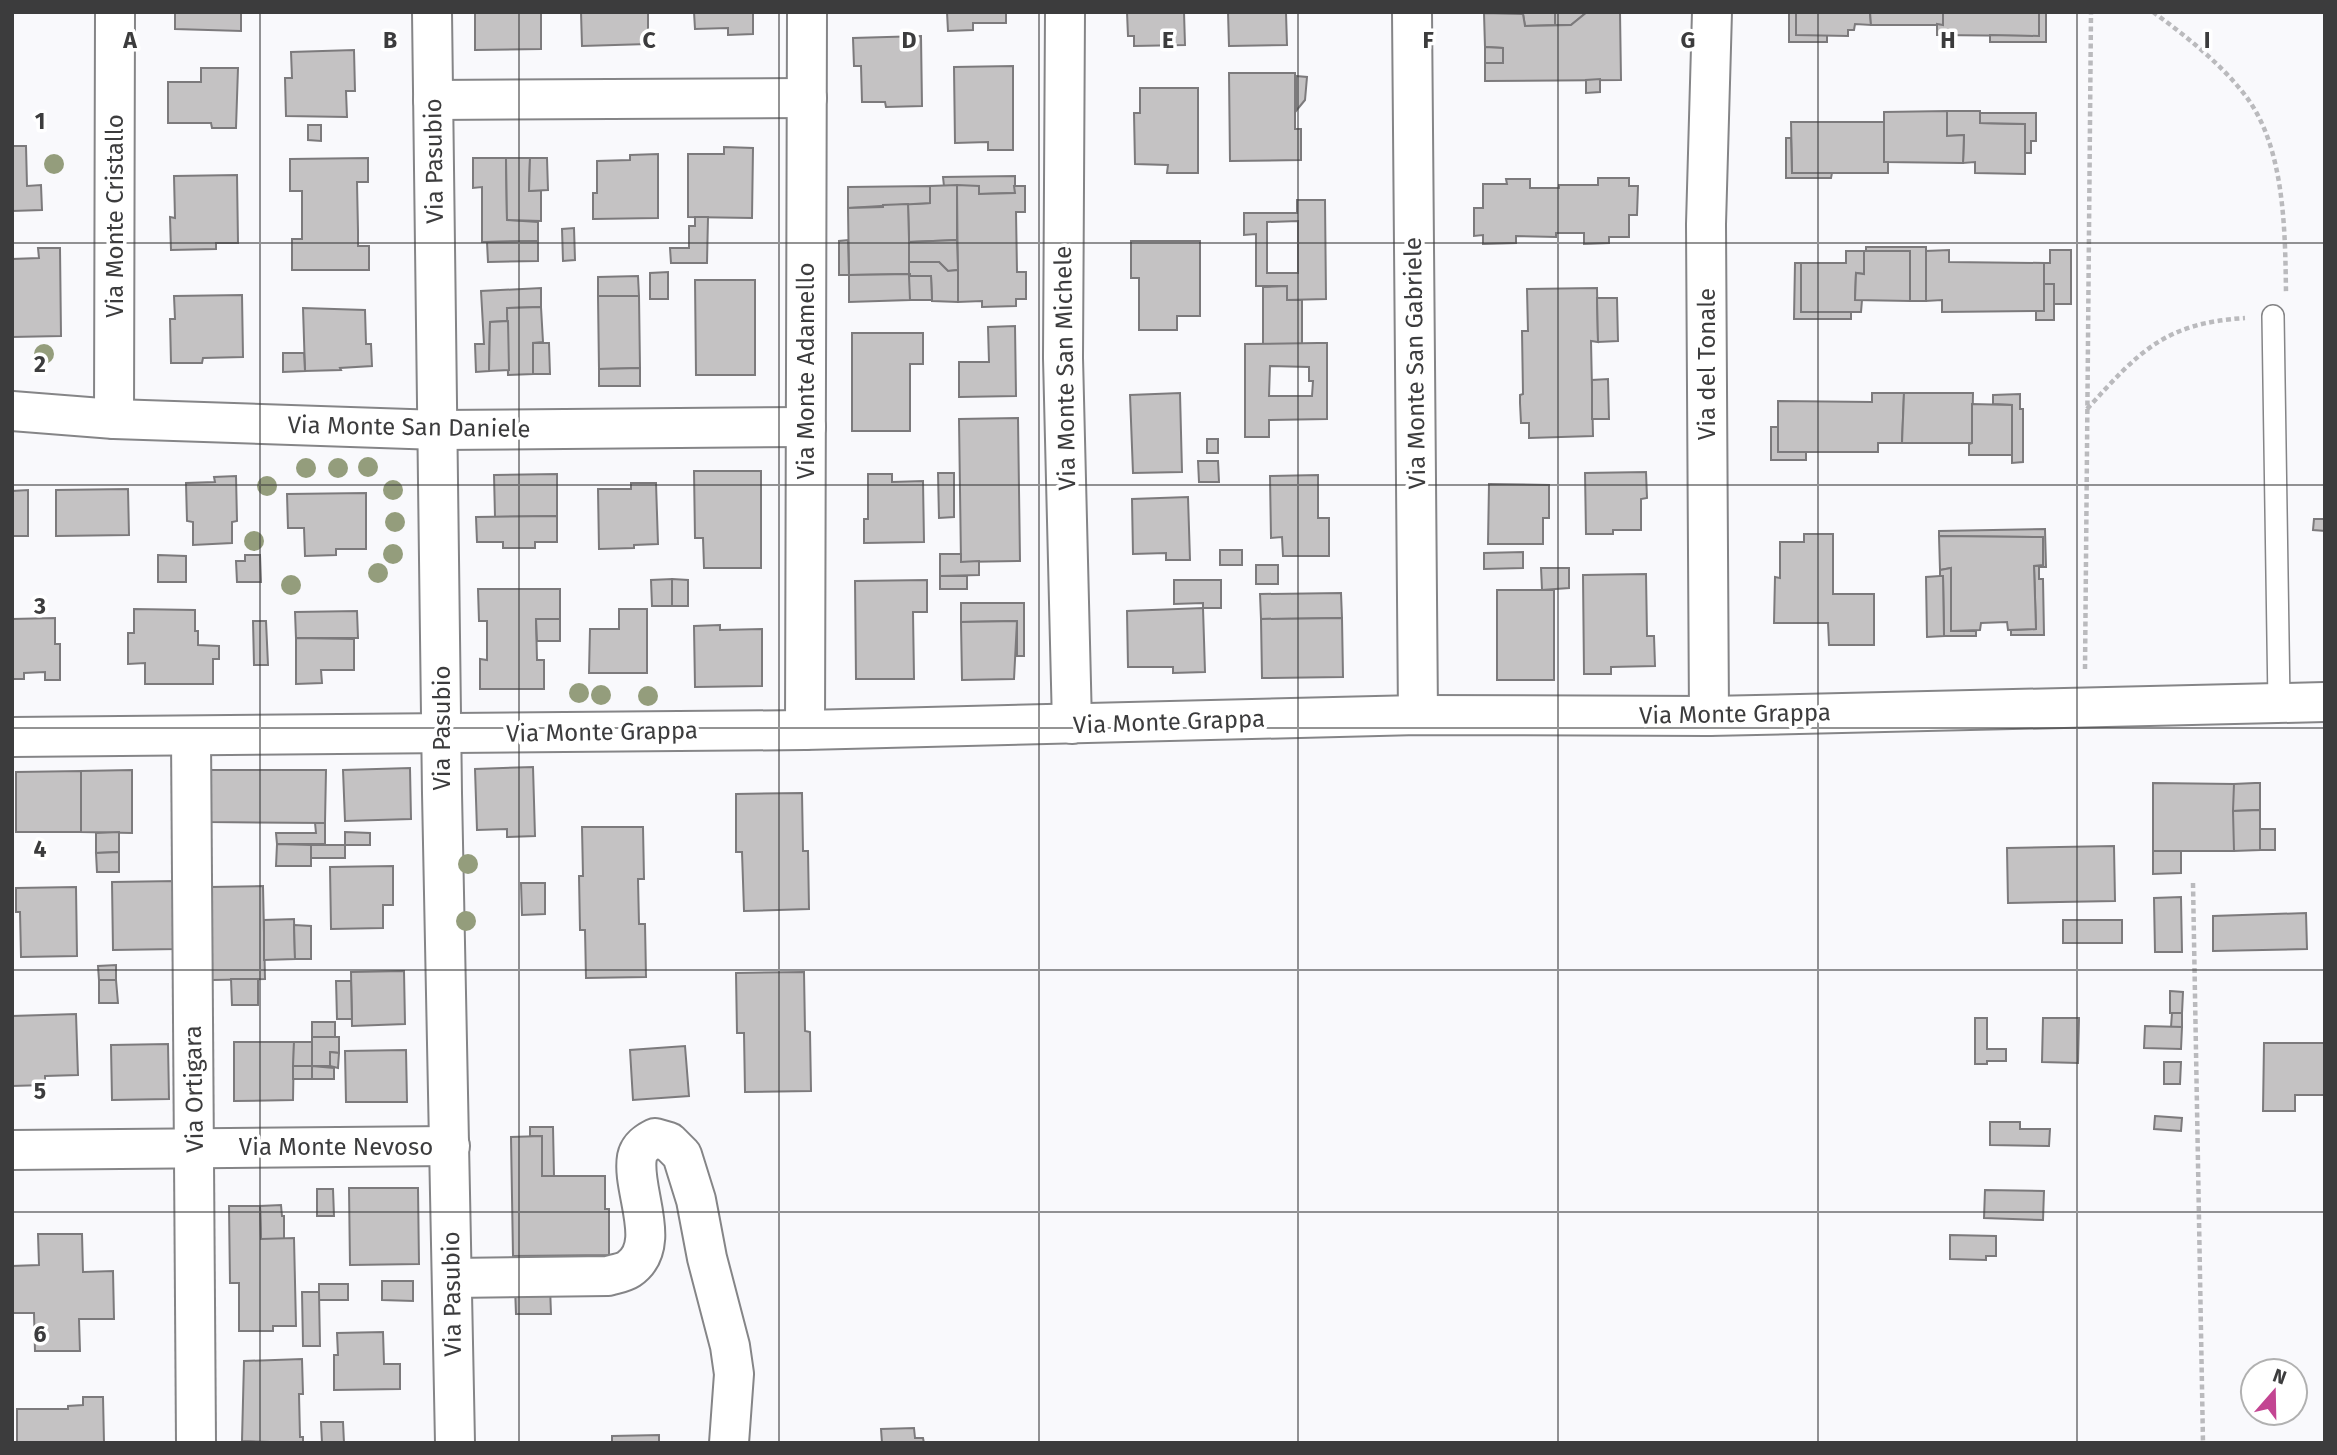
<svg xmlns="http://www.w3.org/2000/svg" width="2337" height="1455" font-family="'Fira Sans',sans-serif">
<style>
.building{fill:#c4c2c3;stroke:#7c7a7c;stroke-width:2;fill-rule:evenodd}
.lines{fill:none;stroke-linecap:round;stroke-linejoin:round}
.lane-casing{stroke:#858587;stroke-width:24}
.street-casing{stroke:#858587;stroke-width:42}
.path{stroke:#bababd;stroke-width:4.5;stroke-dasharray:5 3.5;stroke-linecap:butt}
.lane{stroke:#fff;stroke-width:21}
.street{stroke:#fff;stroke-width:38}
.tree{fill:#949d7c}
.grid{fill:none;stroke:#3c3c3d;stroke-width:2;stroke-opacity:0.55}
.labels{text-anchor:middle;stroke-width:7;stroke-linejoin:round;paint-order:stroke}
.street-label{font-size:24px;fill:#3c3c3d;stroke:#fff}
.grid-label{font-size:23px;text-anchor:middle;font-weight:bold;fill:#3c3c3d;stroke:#fff;stroke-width:7;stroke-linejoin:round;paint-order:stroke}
</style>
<rect width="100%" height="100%" fill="#f9f9fc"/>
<!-- building -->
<g class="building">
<polygon points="175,12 241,12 241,31 175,29"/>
<polygon points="581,12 648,12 648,44 582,46"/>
<polygon points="694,12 753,12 753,34 728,35 728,28 695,29"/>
<polygon points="947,12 1006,12 1006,23 973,23 973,30 948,31"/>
<polygon points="1127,12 1184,12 1185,45 1134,46 1134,36 1128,36"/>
<polygon points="1228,12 1294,12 1286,13 1287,45 1229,46"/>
<polygon points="1484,12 1555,12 1555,25 1525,26 1523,14"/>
<polygon points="1555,12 1587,12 1571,25 1555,25"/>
<polygon points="1587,12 1620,12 1621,80 1485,81 1485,63 1503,63 1503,48 1485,47 1484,13 1523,14 1525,26 1571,25"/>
<polygon points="1789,12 1796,12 1796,35 1827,35 1827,42 1789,42"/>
<polygon points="1796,12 1870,12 1871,25 1855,24 1854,30 1848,30 1848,36 1796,35"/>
<polygon points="1870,12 1943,12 1943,25 1871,25"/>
<polygon points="1943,12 2039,12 2039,36 1937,35 1937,24 1943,25"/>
<polygon points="2039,12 2046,12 2046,42 1990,42 1990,35 2039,36"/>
<polygon points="475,13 541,13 541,49 475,50"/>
<polygon points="921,36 922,106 886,107 885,102 862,102 861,66 854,66 853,38"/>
<polygon points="1485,47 1503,48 1503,63 1485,63"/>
<polygon points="354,50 355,91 346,91 347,117 286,116 285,78 292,78 291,52"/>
<polygon points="1013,66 1013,150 988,150 988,142 955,143 954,67"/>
<polygon points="201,68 238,68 236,128 212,128 211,123 168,123 168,82 201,82"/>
<polygon points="1229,73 1295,73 1295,129 1301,129 1301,160 1230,161"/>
<polygon points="1296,76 1307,77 1305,100 1296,111"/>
<polygon points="1600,79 1600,92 1586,93 1586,80"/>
<polygon points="1140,88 1198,88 1198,173 1167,173 1168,165 1135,164 1134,113 1140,113"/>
<polygon points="1947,111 1980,111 1980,123 2025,124 2025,174 1975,173 1975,162 1963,163 1964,135 1947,136"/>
<polygon points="1947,111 1947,136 1964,135 1963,163 1884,162 1884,112"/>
<polygon points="1980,113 2036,113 2036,141 2031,141 2031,153 2025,153 2025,124 1980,123"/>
<polygon points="1791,122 1884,122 1884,162 1888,162 1888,173 1792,173"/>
<polygon points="308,125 321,125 321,141 308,140"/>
<polygon points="1786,138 1791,138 1792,173 1832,173 1831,178 1786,178"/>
<polygon points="12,146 26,146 27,186 41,185 42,210 12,211"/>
<polygon points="724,147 753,148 752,218 688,217 688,154 724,154"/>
<polygon points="658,154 658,218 593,219 593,193 597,193 597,161 630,160 630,155"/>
<polygon points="368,158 368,182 357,182 358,231 358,246 369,246 369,270 292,270 292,239 302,239 302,191 290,191 290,159"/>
<polygon points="473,158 506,158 507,220 538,222 538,241 482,242 482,187 473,188"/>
<polygon points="506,158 530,158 529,191 541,190 541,221 507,220"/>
<polygon points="530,158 547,158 548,190 529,191"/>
<polygon points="237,175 238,243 216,243 216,249 171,250 170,217 175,218 174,176"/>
<polygon points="1015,176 1015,193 979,194 979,186 944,186 943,177"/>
<polygon points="1598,178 1629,178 1629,186 1638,186 1637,215 1629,215 1629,237 1609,237 1609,243 1584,244 1584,233 1556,233 1556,237 1516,236 1516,243 1483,244 1483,235 1474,236 1474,208 1483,208 1483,184 1507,184 1506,179 1530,179 1530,188 1559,188 1559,185 1598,185"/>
<polygon points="957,185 979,186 979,194 1015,193 1014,186 1025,186 1025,212 1016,212 1017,272 1026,272 1026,299 1016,299 1016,306 982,307 982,301 958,302"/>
<polygon points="957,185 957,240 909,242 908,204 930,203 930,186"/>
<polygon points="930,186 930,203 848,208 848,187"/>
<path d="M1297 200H1325L1326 299 1287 300V286H1256V234L1244 235V213H1297ZM1298 221V273H1267V222Z"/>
<polygon points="908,204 910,274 849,275 848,208 883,207 883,205"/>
<polygon points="695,217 708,217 707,263 671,263 670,248 689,248 689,226 695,226"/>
<polygon points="574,228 575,260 563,261 562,229"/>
<polygon points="848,240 849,275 839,275 839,241"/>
<polygon points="957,240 958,270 948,271 939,262 909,262 909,242"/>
<polygon points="538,241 538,261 488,262 487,242"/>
<polygon points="1131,241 1200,241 1200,316 1177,316 1177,330 1139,330 1139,278 1131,278"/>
<polygon points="1866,247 1926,247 1926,301 1910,301 1910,251 1866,251"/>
<polygon points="38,248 60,248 61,336 12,337 12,259 39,258"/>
<polygon points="1949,250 1949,262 2044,263 2044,311 1942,312 1942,300 1926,301 1926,251"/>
<polygon points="2050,250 2071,250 2071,304 2054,304 2054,284 2044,284 2044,263 2050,263"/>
<polygon points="1846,251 1864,251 1864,274 1856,273 1855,300 1862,300 1861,312 1801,312 1801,263 1846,263"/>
<polygon points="1864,251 1910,251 1910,301 1855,300 1856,273 1864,274"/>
<polygon points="909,262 939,262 948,271 958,270 958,302 932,301 931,276 909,276"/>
<polygon points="1795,263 1801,263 1801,312 1851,312 1851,319 1794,319"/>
<polygon points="668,272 668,299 650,299 650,273"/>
<polygon points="910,274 910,300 849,302 849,275"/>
<polygon points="638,276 639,296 598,296 598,277"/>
<polygon points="909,276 931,276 932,300 910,300"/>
<polygon points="695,280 755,280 755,375 696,375"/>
<polygon points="2044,284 2054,284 2054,320 2036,320 2036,311 2044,311"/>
<polygon points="1287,286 1287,300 1302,300 1302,344 1263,344 1263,287"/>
<polygon points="541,288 541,307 507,308 508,321 490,322 489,371 476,372 475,344 484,344 481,291"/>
<polygon points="1597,288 1598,342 1591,341 1593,436 1529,438 1529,423 1521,423 1520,403 1520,395 1523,394 1522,331 1528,331 1527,289"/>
<polygon points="242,295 243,357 203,358 202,363 171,363 170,319 175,319 174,296"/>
<polygon points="598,296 639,296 640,368 599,369"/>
<polygon points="1597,298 1617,298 1618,341 1598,342"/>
<polygon points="541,307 543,342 533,343 533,374 508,375 507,308"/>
<polygon points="303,308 365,310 366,344 371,344 372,366 340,368 341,370 305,371"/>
<polygon points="508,321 509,370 489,371 490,322"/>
<polygon points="1015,326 1016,396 959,397 959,362 989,362 988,327"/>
<polygon points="852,333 923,333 923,364 910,364 910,431 852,431"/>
<polygon points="533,343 549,343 550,374 533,374"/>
<path d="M1318 343H1327V419L1269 420V437H1245V344ZM1270 366 1309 367V381H1313L1312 396H1269Z"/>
<polygon points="283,353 304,353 305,371 283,372"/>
<polygon points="640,368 640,386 599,386 599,369"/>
<polygon points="1608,379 1609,419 1592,419 1592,380"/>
<polygon points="1180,393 1182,472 1133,473 1130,395"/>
<polygon points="1872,393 1904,393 1902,443 1878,443 1878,452 1778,452 1778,401 1872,402"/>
<polygon points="1904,393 1973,393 1972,443 1902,443"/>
<polygon points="2020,394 2020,409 2023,409 2023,462 2012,463 2012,405 1993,404 1993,395"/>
<polygon points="1972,404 2012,405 2012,455 1969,455 1969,444 1972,443"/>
<polygon points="1018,418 1020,561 961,562 959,419"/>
<polygon points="1771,427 1778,427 1778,452 1806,452 1806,460 1771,460"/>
<rect x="1207" y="439" width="11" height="14"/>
<polygon points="1198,461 1218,461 1219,482 1199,482"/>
<polygon points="694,471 761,471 761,568 704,568 703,538 695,538"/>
<polygon points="1646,472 1647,498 1641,499 1641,530 1613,530 1613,534 1586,534 1585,473"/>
<polygon points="938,473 954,473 954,517 939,518"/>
<polygon points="557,474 557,516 495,517 494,475"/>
<polygon points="868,474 892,474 892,482 923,481 924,542 864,543 864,519 868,519"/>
<polygon points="1318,475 1318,518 1329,518 1329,556 1283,556 1282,537 1271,538 1270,476"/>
<polygon points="236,476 237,521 232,522 232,543 193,545 193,522 187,521 186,483 215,482 214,477"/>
<polygon points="631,483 656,483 658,544 634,545 634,548 599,549 598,489 631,489"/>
<polygon points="1489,484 1549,485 1549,518 1543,518 1543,544 1488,544"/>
<polygon points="128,489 129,535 56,536 56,490"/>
<polygon points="28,490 28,536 12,536 12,491"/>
<polygon points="366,493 366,549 336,549 336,555 305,556 304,528 288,528 287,494"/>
<polygon points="1188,497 1190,560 1166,560 1166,553 1133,554 1132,499"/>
<polygon points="557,516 557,542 535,542 535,548 503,548 503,542 477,542 476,517"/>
<polygon points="2314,519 2325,519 2325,531 2313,530"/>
<polygon points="2045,529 2046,567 2039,567 2039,579 2043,579 2044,635 2011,635 2011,630 2036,629 2034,566 2043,565 2043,537 1939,536 1939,531"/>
<polygon points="1804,534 1833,534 1833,594 1874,594 1874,645 1829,645 1828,623 1774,623 1775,577 1780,578 1780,542 1804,542"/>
<polygon points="1939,536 2043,537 2043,565 2034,566 2036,629 2008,630 2007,622 1981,623 1980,630 1951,631 1951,568 1940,570"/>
<rect x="1220" y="550" width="22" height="15"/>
<polygon points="1523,552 1523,568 1484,569 1484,553"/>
<polygon points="940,554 961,554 961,562 979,561 979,575 940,576"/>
<polygon points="158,555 186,556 186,582 158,582"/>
<polygon points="245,555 260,555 261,582 237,582 236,561 245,561"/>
<rect x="1256" y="565" width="22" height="19"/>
<polygon points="1541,568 1569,568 1569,588 1542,590"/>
<polygon points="1951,568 1951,631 1976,631 1976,636 1944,636 1943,576 1940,576 1940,570"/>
<polygon points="1646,574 1647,636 1654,636 1655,666 1611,667 1611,674 1584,674 1583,575"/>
<rect x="940" y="576" width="27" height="13"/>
<polygon points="1940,576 1943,576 1944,636 1927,637 1926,577"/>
<polygon points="672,579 672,606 652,606 651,580"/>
<polygon points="672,579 688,580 688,606 672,606"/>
<polygon points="927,580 927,612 913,612 914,679 856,679 855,581"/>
<polygon points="1174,580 1221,580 1221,608 1203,608 1203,603 1174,604"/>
<polygon points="478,589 560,589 560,619 536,619 537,660 544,660 544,689 480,689 480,659 487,660 487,621 479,621"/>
<rect x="1497" y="590" width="57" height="90"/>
<polygon points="1341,593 1342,618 1261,619 1260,594"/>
<polygon points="961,603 1024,603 1024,656 1017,656 1017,621 961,622"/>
<polygon points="1203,608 1205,672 1173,673 1173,667 1128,667 1127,611"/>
<polygon points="134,609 195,610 195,631 198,631 198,645 219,646 219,659 213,659 213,684 145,684 145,663 128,664 128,633 134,633"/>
<polygon points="619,609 647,609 647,673 589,673 590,629 619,629"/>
<polygon points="357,611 358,638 296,638 295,612"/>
<polygon points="55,618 55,644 60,644 60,680 45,680 45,672 24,673 24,679 12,679 12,619"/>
<polygon points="1342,618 1343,677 1262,678 1261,619"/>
<polygon points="536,619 560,619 560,641 537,641"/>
<polygon points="253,621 266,621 268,665 254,665"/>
<polygon points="1017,621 1014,679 962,680 961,622"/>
<polygon points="720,625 720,630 762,629 762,686 695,687 694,626"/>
<polygon points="296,638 354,639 354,670 321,670 322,683 296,684"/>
<polygon points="533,767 535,836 507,837 507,829 477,830 475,769"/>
<polygon points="410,768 411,819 345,821 343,770"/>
<polygon points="132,770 132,833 81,832 81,771"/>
<polygon points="210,770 326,770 325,823 209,822"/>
<polygon points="81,771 81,832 16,832 16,772"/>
<polygon points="2153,783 2234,784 2234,851 2153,851"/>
<polygon points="2255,783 2260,783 2260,810 2233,811 2234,784"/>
<polygon points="802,793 803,851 808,851 809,909 744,911 742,852 736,852 736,794"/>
<polygon points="2260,810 2260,850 2234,851 2233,811"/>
<polygon points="315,823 325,823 325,844 277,844 276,833 316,833"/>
<polygon points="582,827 643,827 644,879 638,879 639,924 645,924 646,977 586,978 585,930 580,930 579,876 583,876"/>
<rect x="2260" y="829" width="15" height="21"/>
<polygon points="119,832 119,852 96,853 96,833"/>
<polygon points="345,832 370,833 370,845 345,845"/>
<polygon points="277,844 311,845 311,866 276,866"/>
<rect x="311" y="845" width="34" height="13"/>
<polygon points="2114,846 2115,901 2008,903 2007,848"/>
<polygon points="2153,851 2181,851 2181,873 2153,874"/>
<polygon points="119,852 119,872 97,872 96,853"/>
<polygon points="393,866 393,905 383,905 383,928 331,929 330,867"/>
<polygon points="176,881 177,949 113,950 112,882"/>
<polygon points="521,883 545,883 545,914 522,915"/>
<polygon points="263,886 265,979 212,980 210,887"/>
<polygon points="76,887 77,956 21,957 20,912 16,912 16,888"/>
<polygon points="2181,897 2182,952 2155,952 2154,898"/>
<polygon points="2306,913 2307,949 2213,951 2213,916"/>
<polygon points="294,919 295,959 264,960 264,920"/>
<rect x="2063" y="920" width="59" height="23"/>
<polygon points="294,925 311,926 311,959 295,959"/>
<polygon points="116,965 116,980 99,980 98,966"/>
<polygon points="404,971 405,1024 352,1026 351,972"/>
<polygon points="804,972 805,1031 810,1032 811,1091 745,1092 744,1033 737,1033 736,973"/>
<polygon points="231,979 258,979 258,1005 232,1005"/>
<polygon points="99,980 116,980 118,1003 99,1003"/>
<polygon points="336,981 351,981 352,1019 337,1019"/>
<polygon points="2170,991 2183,992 2182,1013 2170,1013"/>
<polygon points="2172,1013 2182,1013 2182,1027 2171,1027"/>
<polygon points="76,1014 78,1075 45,1076 45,1085 12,1086 12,1016"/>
<polygon points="1975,1018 1987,1018 1987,1049 2006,1049 2006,1061 1987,1061 1987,1064 1975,1064"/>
<polygon points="2043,1018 2079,1018 2078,1063 2042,1062"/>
<rect x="312" y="1022" width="23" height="15"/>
<polygon points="2145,1026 2182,1027 2181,1049 2144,1048"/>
<polygon points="312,1037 339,1037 339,1053 330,1052 330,1066 312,1066"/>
<polygon points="234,1042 294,1042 293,1100 234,1101"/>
<polygon points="294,1042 312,1042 312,1066 293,1066"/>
<polygon points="2264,1043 2325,1043 2325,1095 2295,1095 2295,1111 2263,1111"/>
<polygon points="168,1044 169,1099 112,1100 111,1045"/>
<polygon points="685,1046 689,1096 633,1100 630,1050"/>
<polygon points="406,1050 407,1102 346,1102 345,1051"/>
<polygon points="330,1052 339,1053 338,1068 330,1066"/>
<polygon points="2164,1062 2181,1062 2180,1084 2164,1084"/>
<rect x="293" y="1066" width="19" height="13"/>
<polygon points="312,1066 334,1068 334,1079 312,1079"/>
<polygon points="2155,1116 2182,1118 2181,1131 2154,1129"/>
<polygon points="1990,1122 2020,1122 2020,1129 2050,1129 2049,1146 1990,1145"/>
<polygon points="530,1127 553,1127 554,1176 542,1176 542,1136 530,1136"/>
<polygon points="542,1136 542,1176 605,1176 605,1209 609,1209 609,1255 513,1256 511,1137"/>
<polygon points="349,1188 418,1188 419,1264 350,1265"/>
<polygon points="317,1189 333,1189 334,1216 317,1216"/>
<polygon points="1985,1190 2044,1191 2043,1220 1984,1218"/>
<polygon points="281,1205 282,1216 284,1216 284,1239 261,1239 260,1206"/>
<polygon points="229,1206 260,1206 261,1239 294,1238 296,1326 273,1326 273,1331 239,1331 239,1283 230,1283"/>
<polygon points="38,1234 82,1234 83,1272 113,1271 114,1319 79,1319 80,1351 35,1351 34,1313 12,1313 12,1266 39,1265"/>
<polygon points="1950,1235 1996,1236 1996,1256 1986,1256 1986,1260 1950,1259"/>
<polygon points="382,1281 413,1281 413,1301 382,1300"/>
<rect x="319" y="1284" width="29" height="16"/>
<polygon points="515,1287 550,1287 551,1314 516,1314"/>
<polygon points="302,1292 319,1292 320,1346 303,1346"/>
<polygon points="383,1332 384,1364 400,1364 400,1389 334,1390 334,1355 338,1355 337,1333"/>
<polygon points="302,1359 303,1394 299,1394 300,1437 303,1437 303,1443 242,1441 244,1361"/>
<polygon points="83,1397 103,1397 104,1443 17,1443 17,1409 68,1409 68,1406 83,1405"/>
<polygon points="321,1422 343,1422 344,1443 322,1443"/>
<polygon points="914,1428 915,1438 923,1438 924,1443 882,1443 881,1429"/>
<polygon points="659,1435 659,1443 612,1443 612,1436"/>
</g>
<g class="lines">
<defs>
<polyline id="lane" points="2273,316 2279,703"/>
<g id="street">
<polyline points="432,12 442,793 455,1443"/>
<polyline points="1065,12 1063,358 1072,724"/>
<polyline points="1412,12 1418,715"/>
<polyline points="433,100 807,98"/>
<polyline points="12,411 114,419 439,430 806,427"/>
<polyline points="114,419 115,12"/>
<polyline points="1709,716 1706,224 1712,12"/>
<polyline points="805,730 807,12"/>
<polyline points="191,736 196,1443"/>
<polyline points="12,737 805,730 1418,715 1709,716 2325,702"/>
<polyline points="12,1150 450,1146"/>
<path d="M452 1278 608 1276C614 1274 623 1273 629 1269 664 1245 631 1190 637 1157 639 1147 647 1142 655 1138L669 1142 682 1155 696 1200 707 1258 730 1346 734 1374 729 1443"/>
</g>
</defs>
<!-- lane casing -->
<use href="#lane" class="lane-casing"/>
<!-- street casing -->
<use href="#street" class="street-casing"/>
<!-- path -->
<g class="path">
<path d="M2153 12C2186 36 2220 63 2245 95 2285 147 2285 230 2286 292"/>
<path d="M2087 409C2139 352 2164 323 2245 318"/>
<polyline points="2085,669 2091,12"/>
<polyline points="2193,883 2203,1443"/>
</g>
<!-- lane -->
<use href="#lane" class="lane"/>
<!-- street -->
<use href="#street" class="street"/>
</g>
<!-- trees -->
<g class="tree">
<circle cx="54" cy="164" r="10"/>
<circle cx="44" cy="354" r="10"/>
<circle cx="368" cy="467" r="10"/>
<circle cx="306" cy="468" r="10"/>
<circle cx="338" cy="468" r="10"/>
<circle cx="267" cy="486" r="10"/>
<circle cx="393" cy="490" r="10"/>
<circle cx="395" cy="522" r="10"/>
<circle cx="254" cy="541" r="10"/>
<circle cx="393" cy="554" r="10"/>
<circle cx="378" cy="573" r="10"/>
<circle cx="291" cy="585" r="10"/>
<circle cx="579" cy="693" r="10"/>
<circle cx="601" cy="695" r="10"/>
<circle cx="648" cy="696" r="10"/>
<circle cx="468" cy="864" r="10"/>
<circle cx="466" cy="921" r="10"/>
</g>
<!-- grid -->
<path class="grid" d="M260 12V1443M519 12V1443M779 12V1443M1039 12V1443M1298 12V1443M1558 12V1443M1818 12V1443M2077 12V1443M12 243H2325M12 485H2325M12 728H2325M12 970H2325M12 1212H2325"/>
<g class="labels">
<!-- street labels -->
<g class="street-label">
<text transform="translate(434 161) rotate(-91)" y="8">Via Pasubio</text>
<text transform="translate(115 216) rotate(-90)" y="8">Via Monte Cristallo</text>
<text transform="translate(1415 363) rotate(-91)" y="8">Via Monte San Gabriele</text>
<text transform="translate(1707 364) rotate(-90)" y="8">Via del Tonale</text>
<text transform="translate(1065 368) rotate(-91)" y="8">Via Monte San Michele</text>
<text transform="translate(806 371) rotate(-90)" y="8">Via Monte Adamello</text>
<text transform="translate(409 427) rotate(1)" y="8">Via Monte San Daniele</text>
<text transform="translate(1735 714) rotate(-1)" y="8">Via Monte Grappa</text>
<text transform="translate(1169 722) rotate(-2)" y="8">Via Monte Grappa</text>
<text transform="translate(442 728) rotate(-90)" y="8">Via Pasubio</text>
<text transform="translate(602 732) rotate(-1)" y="8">Via Monte Grappa</text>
<text transform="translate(194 1089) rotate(-91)" y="8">Via Ortigara</text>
<text x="336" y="1155">Via Monte Nevoso</text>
<text transform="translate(452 1294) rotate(-91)" y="8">Via Pasubio</text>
</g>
</g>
<g class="grid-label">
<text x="130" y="48">A</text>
<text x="390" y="48">B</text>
<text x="649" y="48">C</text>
<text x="909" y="48">D</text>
<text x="1168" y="48">E</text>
<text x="1428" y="48">F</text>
<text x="1688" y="48">G</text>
<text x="1948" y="48">H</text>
<text x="2207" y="48">I</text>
<text x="40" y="129">1</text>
<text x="40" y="372">2</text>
<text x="40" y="614">3</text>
<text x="40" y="857">4</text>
<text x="40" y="1099">5</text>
<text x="40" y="1342">6</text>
</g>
<!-- border -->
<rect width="2337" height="1455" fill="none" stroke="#3c3c3d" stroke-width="28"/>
<!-- north arrow -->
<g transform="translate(2274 1392) rotate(20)"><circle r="33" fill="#ffffff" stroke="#b1b1b1" stroke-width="2"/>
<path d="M0-5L12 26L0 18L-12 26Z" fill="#c34592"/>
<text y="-10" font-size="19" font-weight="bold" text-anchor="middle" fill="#3c3c3d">N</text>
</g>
</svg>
